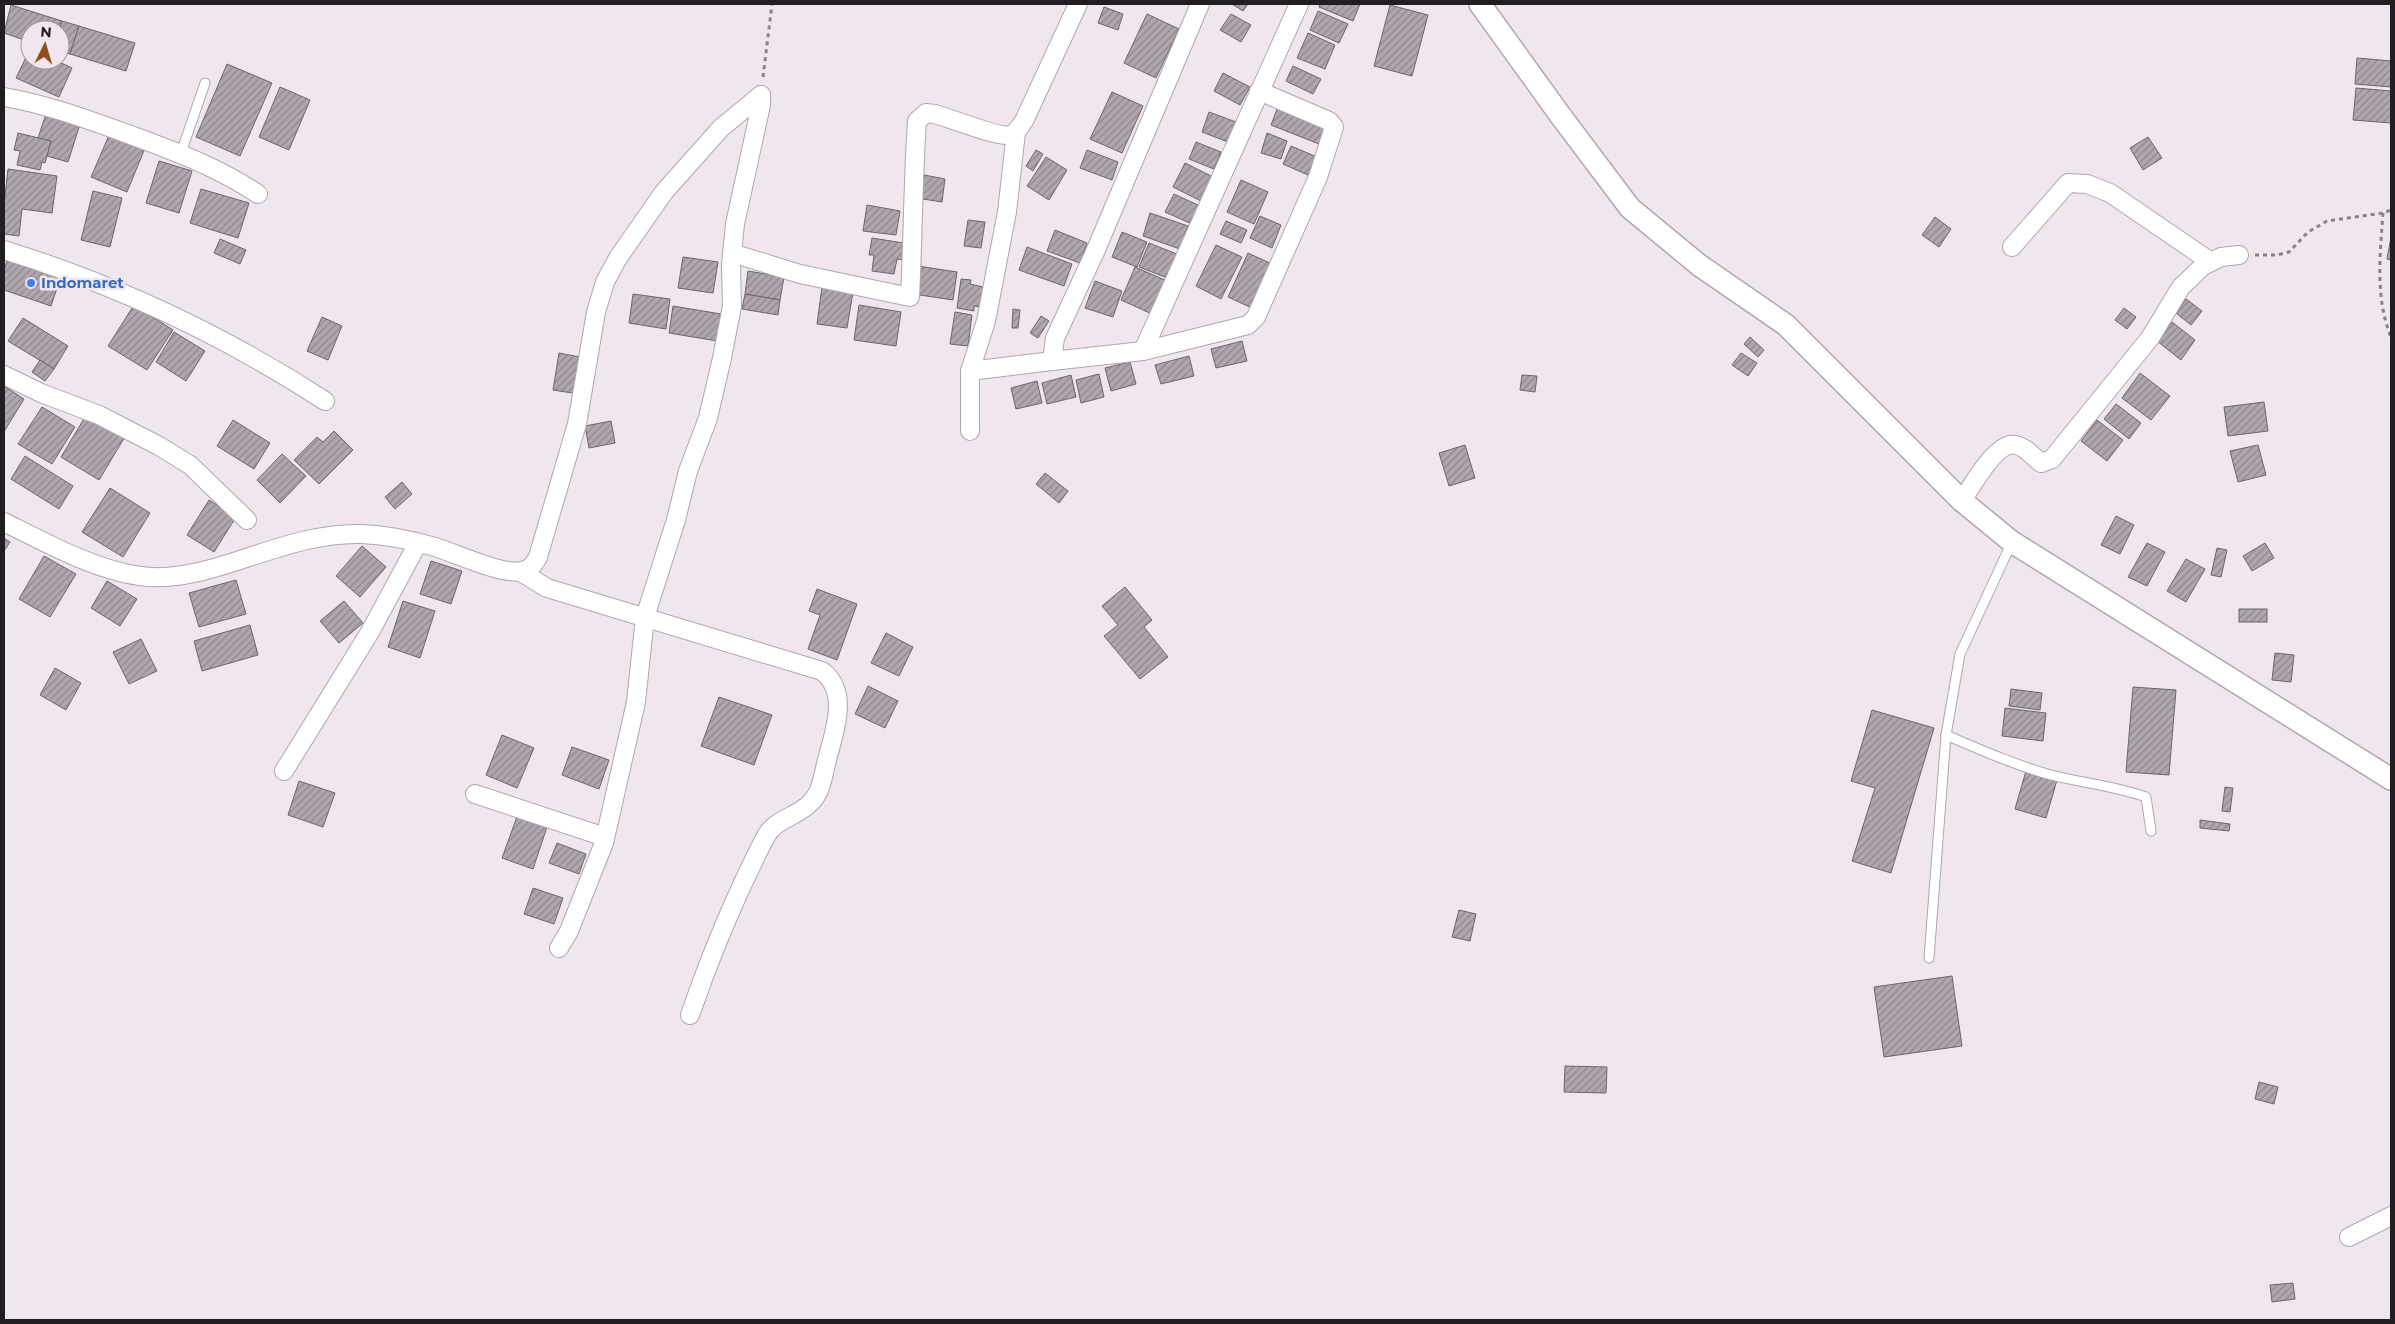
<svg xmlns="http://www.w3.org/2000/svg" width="2395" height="1324" font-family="Montserrat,sans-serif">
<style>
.building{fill:url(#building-hatch);stroke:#6d656c}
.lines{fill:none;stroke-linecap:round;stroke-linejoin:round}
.service-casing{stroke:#afa6ae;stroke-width:11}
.minor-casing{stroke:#afa6ae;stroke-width:20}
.tertiary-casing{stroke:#afa6ae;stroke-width:24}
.path{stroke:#888287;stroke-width:3;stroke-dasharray:4 4;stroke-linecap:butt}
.service{stroke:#fff;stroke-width:9}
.minor{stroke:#fff;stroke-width:18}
.tertiary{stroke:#fff;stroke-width:21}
.shop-dot{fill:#3f7fe0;stroke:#efe6ee;stroke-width:2}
.labels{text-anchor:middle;stroke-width:5;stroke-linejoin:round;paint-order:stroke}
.shop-label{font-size:15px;font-weight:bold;fill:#366cbe;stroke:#efe6ee;text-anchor:start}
</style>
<defs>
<pattern id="building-hatch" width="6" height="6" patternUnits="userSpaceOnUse" patternTransform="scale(1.25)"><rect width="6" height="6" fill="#afa6ae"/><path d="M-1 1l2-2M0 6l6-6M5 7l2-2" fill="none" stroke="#8e878d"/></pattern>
</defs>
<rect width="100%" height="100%" fill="#efe6ee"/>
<!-- building -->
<g class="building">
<polygon points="1232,4 1248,4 1243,11"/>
<polygon points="1320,4 1360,4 1353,21 1319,7"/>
<polygon points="11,5 62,21 59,30 30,30 30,42 4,33"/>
<polygon points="1390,5 1428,15 1412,76 1374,66"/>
<polygon points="1104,7 1123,14 1118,30 1098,23"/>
<polygon points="1318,11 1348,24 1339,43 1310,30"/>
<polygon points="1147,14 1179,29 1156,78 1124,63"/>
<polygon points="1231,14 1251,25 1241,42 1220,30"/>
<polygon points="62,21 79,26 70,54 60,51 59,30"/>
<polygon points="79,26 135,43 126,71 70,54"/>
<polygon points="1308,33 1335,45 1325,69 1297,58"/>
<polygon points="30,49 30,60 55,60 72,68 59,97 16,78"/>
<polygon points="2357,58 2391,61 2391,87 2355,84"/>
<polygon points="227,64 272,83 240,156 196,137"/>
<polygon points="1293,66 1321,79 1313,94 1286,81"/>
<polygon points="1223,73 1250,87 1240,105 1214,91"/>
<polygon points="280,87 310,100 289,150 259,137"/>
<polygon points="2356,88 2391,91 2391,123 2353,120"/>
<polygon points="1112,92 1143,106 1122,153 1090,139"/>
<polygon points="1279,104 1332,125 1324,146 1271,125"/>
<polygon points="47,111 81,121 68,162 47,156 51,141 38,138"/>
<polygon points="1209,112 1236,122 1228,142 1202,132"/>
<polygon points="18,133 51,141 45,163 42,162 40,170 17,165 20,151 14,150"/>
<polygon points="110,133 145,148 127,192 91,177"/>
<polygon points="1267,133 1287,141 1281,159 1261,153"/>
<polygon points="2148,137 2162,158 2143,170 2130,148"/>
<polygon points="1196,142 1221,152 1214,169 1189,159"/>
<polygon points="1291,146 1317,157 1308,175 1283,164"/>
<polygon points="1036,150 1043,154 1033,171 1026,166"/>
<polygon points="1087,150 1118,162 1112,180 1080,168"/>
<polygon points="1046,157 1067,170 1049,200 1027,186"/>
<polygon points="159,161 192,171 179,213 146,203"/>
<polygon points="1185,163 1213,177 1201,201 1173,187"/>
<polygon points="8,169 57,176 52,213 22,209 19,236 4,234 4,205"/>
<polygon points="919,174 945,179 942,202 916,198"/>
<polygon points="1241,180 1268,192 1254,224 1227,212"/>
<polygon points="201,189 249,203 238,238 190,223"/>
<polygon points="93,191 122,198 110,247 81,240"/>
<polygon points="1174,194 1200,206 1192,224 1165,212"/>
<polygon points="867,205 900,211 896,235 863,231"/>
<polygon points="1150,213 1188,226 1180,249 1143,236"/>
<polygon points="1260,216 1281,225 1272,248 1250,238"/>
<polygon points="1935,217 1951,229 1939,247 1922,235"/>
<polygon points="968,220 985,222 981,248 964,246"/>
<polygon points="1226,221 1247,230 1241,243 1220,234"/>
<polygon points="1055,230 1087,243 1080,263 1047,251"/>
<polygon points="1122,232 1147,242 1137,267 1112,257"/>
<polygon points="2391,237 2391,260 2387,259"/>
<polygon points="872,238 910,244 908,261 897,259 894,274 872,271 874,255 869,255"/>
<polygon points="220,239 246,250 240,264 214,253"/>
<polygon points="1149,243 1179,255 1170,279 1139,267"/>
<polygon points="1216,245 1242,257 1221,299 1196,286"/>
<polygon points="1027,247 1072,264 1064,286 1019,270"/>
<polygon points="1248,253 1274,265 1254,309 1228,297"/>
<polygon points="683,257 718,262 713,293 678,288"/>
<polygon points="8,258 61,276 51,306 4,290 4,270"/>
<polygon points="918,266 957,272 953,300 913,294"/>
<polygon points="1135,267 1167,281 1152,314 1121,300"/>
<polygon points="748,271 784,277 780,300 745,294"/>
<polygon points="961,279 971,280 970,284 983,287 980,307 974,306 974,311 957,308"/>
<polygon points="1095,281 1122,291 1113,317 1085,308"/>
<polygon points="822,287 853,292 847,328 817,324"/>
<polygon points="633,294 670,299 666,329 629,323"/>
<polygon points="745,294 780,300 778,315 742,309"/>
<polygon points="2186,299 2202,311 2191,325 2176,313"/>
<polygon points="134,305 173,330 147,370 108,346"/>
<polygon points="859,305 901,312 896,346 854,340"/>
<polygon points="673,306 721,314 717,341 669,333"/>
<polygon points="2124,308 2136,317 2127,329 2115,320"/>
<polygon points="1013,309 1020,310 1018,328 1012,328"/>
<polygon points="955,312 972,315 968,346 950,344"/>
<polygon points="1041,316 1049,321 1038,338 1030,333"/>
<polygon points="322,317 342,326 328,360 307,351"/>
<polygon points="23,318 68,346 54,369 8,341"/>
<polygon points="2172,322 2195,340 2181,360 2157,341"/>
<polygon points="174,332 205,351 186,381 156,362"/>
<polygon points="1750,337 1764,350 1758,357 1744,344"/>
<polygon points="1242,341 1247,361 1216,368 1211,349"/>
<polygon points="559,353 585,358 579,394 553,390"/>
<polygon points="1741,353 1757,363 1748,376 1732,365"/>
<polygon points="1189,356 1194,376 1161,384 1155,365"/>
<polygon points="40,360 54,369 45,381 32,372"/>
<polygon points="1130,362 1136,384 1111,391 1105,368"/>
<polygon points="2140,373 2170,396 2151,420 2122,398"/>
<polygon points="1099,374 1104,397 1081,403 1076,380"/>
<polygon points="1071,375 1076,397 1047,404 1042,383"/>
<polygon points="1522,375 1537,376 1535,392 1520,390"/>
<polygon points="1037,381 1042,403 1016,409 1011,388"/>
<polygon points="4,386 24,399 5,430 4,429"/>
<polygon points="2264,402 2268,431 2228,436 2224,407"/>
<polygon points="2116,404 2141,423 2129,439 2104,419"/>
<polygon points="42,407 75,427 52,464 18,444"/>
<polygon points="88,412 126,435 99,480 61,457"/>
<polygon points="233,420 270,443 254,469 217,446"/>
<polygon points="2097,420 2123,440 2107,461 2081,441"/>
<polygon points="611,421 615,443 589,448 585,426"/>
<polygon points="334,431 353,450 319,484 294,460 317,437 323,442"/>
<polygon points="1465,445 1475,478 1449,486 1439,453"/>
<polygon points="2258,445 2266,475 2238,482 2230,451"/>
<polygon points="282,454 306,476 280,503 257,480"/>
<polygon points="25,456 73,486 59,509 11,479"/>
<polygon points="1045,473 1068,491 1059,503 1036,484"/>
<polygon points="402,482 412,494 395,509 385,497"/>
<polygon points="110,488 150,513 123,557 82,532"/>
<polygon points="209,500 236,517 214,552 187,535"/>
<polygon points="2116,516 2134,525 2120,554 2101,545"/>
<polygon points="4,538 10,542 4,551"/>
<polygon points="2147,543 2165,552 2147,586 2128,577"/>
<polygon points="2265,543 2274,558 2252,571 2243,556"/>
<polygon points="362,546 386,567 360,597 336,576"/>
<polygon points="2217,548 2227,550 2221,577 2211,575"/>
<polygon points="44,556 76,574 50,617 19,599"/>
<polygon points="2186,559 2205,569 2186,602 2167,591"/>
<polygon points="431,561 462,571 451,604 420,594"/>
<polygon points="236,580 246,614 199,627 189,593"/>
<polygon points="107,581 137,599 120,626 91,608"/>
<polygon points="1125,587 1152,620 1144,627 1168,657 1140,679 1104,636 1118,625 1102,606"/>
<polygon points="817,589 857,604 837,660 808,649 820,615 809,611"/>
<polygon points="344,601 363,623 339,643 320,621"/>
<polygon points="403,601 435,611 420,658 388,647"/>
<rect x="2239" y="609" width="28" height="13"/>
<polygon points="250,625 258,655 202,671 194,641"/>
<polygon points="886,633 913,647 899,676 871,663"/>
<polygon points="141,639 157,671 129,684 113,652"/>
<polygon points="2275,653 2294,655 2291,682 2272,680"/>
<polygon points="55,668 81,683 66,710 40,695"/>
<polygon points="868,686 898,701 885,728 855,714"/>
<polygon points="2133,687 2176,690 2169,775 2126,772"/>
<polygon points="2011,689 2042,693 2040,710 2009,706"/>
<polygon points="719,697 772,715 754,765 701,746"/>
<polygon points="2005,708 2046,713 2043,741 2002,736"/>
<polygon points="1872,710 1934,728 1891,873 1852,861 1875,788 1851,781"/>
<polygon points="502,735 534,748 517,788 486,775"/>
<polygon points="572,747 609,760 599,789 562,775"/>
<polygon points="2026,771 2057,780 2046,818 2015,809"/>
<polygon points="299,781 335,793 323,827 288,815"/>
<polygon points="2225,787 2233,788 2230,812 2222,811"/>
<polygon points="518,814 548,824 533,869 502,858"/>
<polygon points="2200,820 2230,824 2229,831 2200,828"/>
<polygon points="557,843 586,854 579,874 549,863"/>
<polygon points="533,888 563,898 554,924 524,914"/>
<polygon points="1459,910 1476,914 1470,941 1452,937"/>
<polygon points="1952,976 1962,1046 1884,1057 1874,987"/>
<polygon points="1565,1066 1607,1067 1606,1093 1564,1092"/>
<polygon points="2259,1082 2278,1087 2274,1104 2255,1099"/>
<polygon points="2293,1283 2295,1299 2272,1302 2270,1285"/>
</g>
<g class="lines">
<defs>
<g id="service">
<polyline points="181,153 205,83"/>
<path d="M1946 735C1981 750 2015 765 2051 775 2083 783 2115 786 2146 797L2151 831"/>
<polyline points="1929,958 1946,735 1960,654 2012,542"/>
</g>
<g id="minor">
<polyline points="1200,4 1095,252 1055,338 1052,361 1143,351 1248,325 1256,317 1318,177 1334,127 1329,121 1259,91"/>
<path d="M4 97C50 105 92 121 136 137 179 153 219 168 258 194"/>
<polyline points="2012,247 2068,183 2087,184 2110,193 2211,262"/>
<path d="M4 250C117 285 225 336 325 401"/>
<path d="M732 253 800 274 910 297C913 238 913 179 917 121L926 113 935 114C949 118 1000 138 1010 135 1017 133 1020 126 1024 121L1078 4"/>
<polyline points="1143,351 1299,4"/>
<polyline points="970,371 1052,361"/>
<polyline points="4,375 41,393 99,415 159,446 190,465 247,520"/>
<polyline points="970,431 970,371 986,321 1007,212 1016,132"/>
<path d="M1962 501C1971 487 1997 440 2016 445 2026 447 2033 457 2041 463L2052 459 2150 338 2181 287 2203 266 2221 257 2239 255"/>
<path d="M4 522C44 542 95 570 140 576 172 581 210 570 240 560 280 547 319 533 361 534 387 535 411 540 435 547 455 553 503 576 522 571 531 569 534 564 538 557L577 424 596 312 605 282 618 258 664 192 721 128 761 95"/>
<path d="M521 572 547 588 822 671C850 692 834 732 827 760 823 774 822 792 811 802 799 816 775 819 766 836 736 894 711 954 690 1015"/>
<polyline points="284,771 370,632 418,543"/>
<polyline points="475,794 605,837"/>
<polyline points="559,948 569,931 604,843 636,702 645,617 676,520 688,471 708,418 722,358 732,306 731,265 735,224 761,105 761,95"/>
<polyline points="2349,1237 2391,1216"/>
</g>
<polyline id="tertiary" points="1480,4 1560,115 1630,208 1699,265 1786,325 1962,501 2012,542 2391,779"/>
</defs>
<!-- service casing -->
<use href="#service" class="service-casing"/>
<!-- minor casing -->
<use href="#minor" class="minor-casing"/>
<!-- tertiary casing -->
<use href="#tertiary" class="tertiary-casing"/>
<!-- path -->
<g class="path">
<polyline points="763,77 772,4"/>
<path d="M2383 213C2380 255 2375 298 2391 337"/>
<polyline points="2255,255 2277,255 2289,252 2308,232 2327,221 2383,213 2391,210"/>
</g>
<!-- service -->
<use href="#service" class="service"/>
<!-- minor -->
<use href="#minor" class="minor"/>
<!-- tertiary -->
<use href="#tertiary" class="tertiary"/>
</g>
<!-- markers -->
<circle class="shop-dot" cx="31" cy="283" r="5"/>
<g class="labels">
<!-- shop labels -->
<g class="shop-label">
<text x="41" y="288">Indomaret</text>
</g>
</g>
<!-- border -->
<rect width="2395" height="1324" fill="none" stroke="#211d20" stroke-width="10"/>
<!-- north arrow -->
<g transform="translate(45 45) rotate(5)"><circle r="24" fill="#efe6ee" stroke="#9d969c"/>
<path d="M0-4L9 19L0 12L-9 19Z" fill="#8f4e1b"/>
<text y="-8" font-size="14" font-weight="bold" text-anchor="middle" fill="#211d20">N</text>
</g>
</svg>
